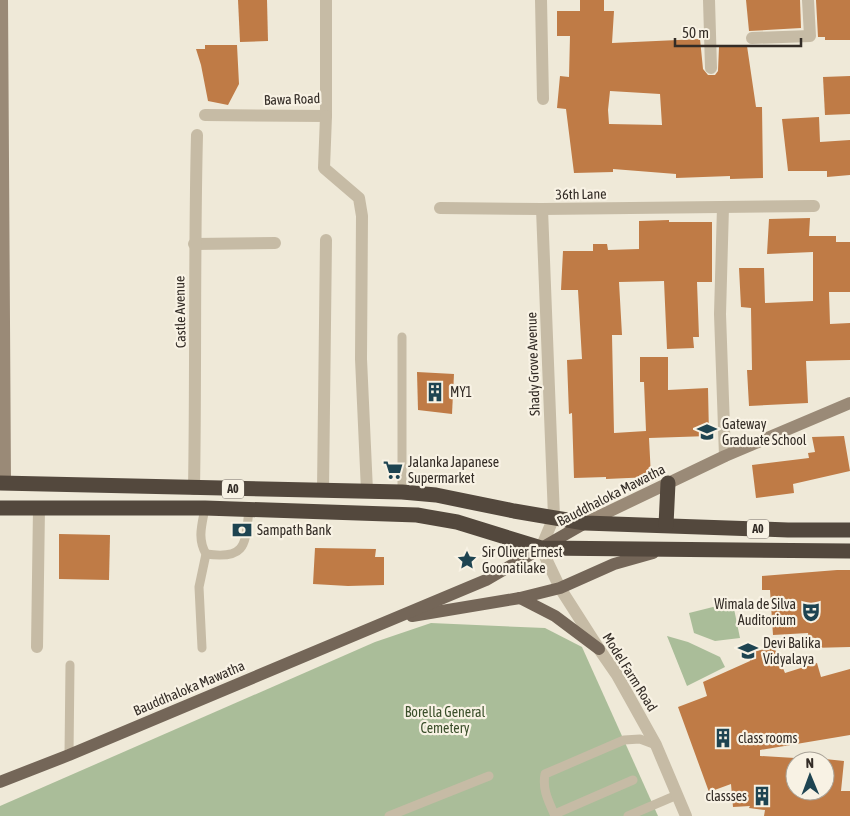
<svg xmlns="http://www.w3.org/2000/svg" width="850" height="816" font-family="'Asap Condensed',sans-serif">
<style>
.green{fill:#aabd99}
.building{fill:#bf7b46;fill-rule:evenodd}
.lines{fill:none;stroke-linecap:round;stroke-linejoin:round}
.lane{stroke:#c6bba5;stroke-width:9}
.street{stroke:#c6bba5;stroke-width:12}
.secondary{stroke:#9a8a77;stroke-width:12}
.primary{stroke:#746658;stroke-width:12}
.highway{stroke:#53483d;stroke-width:15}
.labels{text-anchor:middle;stroke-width:4.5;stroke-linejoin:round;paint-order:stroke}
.shield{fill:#f8f2e4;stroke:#6e675f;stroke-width:1}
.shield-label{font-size:12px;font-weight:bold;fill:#332c26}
.street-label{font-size:14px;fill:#332c26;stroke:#f8f2e4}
.poi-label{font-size:14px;fill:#332c26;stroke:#f8f2e4;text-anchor:start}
.park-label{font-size:14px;fill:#3b4f2b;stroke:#f8f2e4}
</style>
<rect width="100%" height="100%" fill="#efe9d8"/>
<!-- green -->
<g class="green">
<polygon points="729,603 733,604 740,638 715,641 694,633 689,613"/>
<polygon points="431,623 545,628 582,647 658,816 0,816 0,806 375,642"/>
<polygon points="667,636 688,642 720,657 725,667 687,686"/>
</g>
<!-- building -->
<g class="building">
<polygon points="238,0 267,0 268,41 240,42"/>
<path d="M580 0H604V11H614L612 43 700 39 703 69 708 75H715L718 71 719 47 747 46 756 107H762L763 178 730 179V176L676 178V174L613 169V172L574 173 566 109 557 108 560 76 569 77 570 36H557V11H580ZM610 91 660 94 662 125 609 124 608 110Z"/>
<polygon points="746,0 800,0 801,28 749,31"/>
<polygon points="816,0 850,0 850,40 825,40 825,37 818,37"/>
<polygon points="205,45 237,45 239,84 228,105 208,101 201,65 196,49 205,49"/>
<polygon points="850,76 850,114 825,115 823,77"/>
<polygon points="819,117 820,142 850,140 850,175 827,177 827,171 788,171 782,119"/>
<polygon points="810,218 809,236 836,236 836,242 850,242 850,292 829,292 830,324 850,323 850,360 806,361 808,403 749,406 747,370 752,370 751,308 741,307 739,268 764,268 765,303 813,301 813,252 767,254 769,219"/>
<polygon points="669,220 669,222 712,222 712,282 697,282 699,337 693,337 694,348 667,349 664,281 619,282 622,335 612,335 614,433 646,431 644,382 640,382 640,357 668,357 668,390 708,388 709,436 649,438 651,477 606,479 606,477 574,478 572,413 569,414 567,360 582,359 578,290 561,290 563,251 593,251 593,244 607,244 608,250 639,249 639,221"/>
<polygon points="417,372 454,374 452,414 418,410"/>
<polygon points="844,436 850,471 793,484 794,493 756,498 752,465 809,458 808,453 815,452 812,437"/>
<polygon points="59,534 110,535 109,580 59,579"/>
<polygon points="315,548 376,549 375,557 384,557 384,585 348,586 313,584"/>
<polygon points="837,570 850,570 850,647 811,648 808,633 773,635 770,590 762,590 762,576"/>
<polygon points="774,647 785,673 817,663 821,677 850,669 850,735 760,750 760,756 795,758 795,791 825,791 825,759 844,761 841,791 850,791 850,816 764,816 765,810 749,808 750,806 733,807 731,784 709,792 678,707 707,696 703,682 750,661 748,653"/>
</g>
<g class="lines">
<!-- lane -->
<g class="lane">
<polyline points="402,337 402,492"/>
<path d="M206 554C247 560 245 544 249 510"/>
<path d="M202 648 199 587 206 554C197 538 202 525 205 508"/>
<polyline points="69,755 70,665"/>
<polyline points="555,814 633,780"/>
<polyline points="389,816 489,776"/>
<path d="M555 816C549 802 542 790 545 774L624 740 640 739 656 745"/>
<polyline points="628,816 677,795"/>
</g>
<!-- street -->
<g class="street">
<polyline points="541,0 543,99"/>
<polyline points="709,0 711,68"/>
<polyline points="752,38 810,36 808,0"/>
<polyline points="205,115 326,116 326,0"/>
<polyline points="326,116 324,168 359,198 362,216 361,359 367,491"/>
<polyline points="723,207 720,314 725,456"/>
<polyline points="440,208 542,209 814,206"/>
<polyline points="542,209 554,517 541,548 560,588 599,649 617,675 656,745 686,816"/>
<polyline points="194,244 275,243"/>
<path d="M194 489C196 371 194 253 197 135"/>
<polyline points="323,490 326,240"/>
<polyline points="37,647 39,508"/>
</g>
<!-- secondary -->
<g class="secondary">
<polyline points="2,0 5,483"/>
<polyline points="585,523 725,456 850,403"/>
</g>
<!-- primary -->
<g class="primary">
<polyline points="520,598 555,616 599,649"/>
<polyline points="412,616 520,598 560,588 614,564 653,553"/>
<polyline points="0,782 69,755 486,580 585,523"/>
</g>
<!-- highway -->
<g class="highway">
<polyline points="0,483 402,492 436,495 514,511 585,523 788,530 850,530"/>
<polyline points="0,508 205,508 417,515 457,522 541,548 850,551"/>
<polyline points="666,525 668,483"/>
</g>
</g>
<!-- icons -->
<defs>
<symbol id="building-bare" viewBox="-9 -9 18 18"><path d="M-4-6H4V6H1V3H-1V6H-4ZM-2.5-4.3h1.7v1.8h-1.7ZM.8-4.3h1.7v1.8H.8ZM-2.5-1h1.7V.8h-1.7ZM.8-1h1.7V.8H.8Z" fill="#1e4451" stroke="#f8f2e4" stroke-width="2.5" paint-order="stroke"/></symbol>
<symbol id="university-bare" viewBox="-9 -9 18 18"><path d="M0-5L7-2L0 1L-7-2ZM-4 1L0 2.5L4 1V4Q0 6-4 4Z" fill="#1e4451" stroke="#f8f2e4" stroke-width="2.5" paint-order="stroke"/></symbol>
<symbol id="supermarket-bare" viewBox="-9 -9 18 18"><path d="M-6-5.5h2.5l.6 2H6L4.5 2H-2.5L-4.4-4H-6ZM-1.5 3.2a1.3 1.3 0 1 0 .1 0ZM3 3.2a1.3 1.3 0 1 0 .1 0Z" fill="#1e4451" stroke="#f8f2e4" stroke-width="2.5" paint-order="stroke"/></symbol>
<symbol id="bank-bare" viewBox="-9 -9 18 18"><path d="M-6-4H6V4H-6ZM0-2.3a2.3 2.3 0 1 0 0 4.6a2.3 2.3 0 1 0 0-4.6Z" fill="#1e4451" stroke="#f8f2e4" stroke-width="2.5" paint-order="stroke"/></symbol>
<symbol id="sight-bare" viewBox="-9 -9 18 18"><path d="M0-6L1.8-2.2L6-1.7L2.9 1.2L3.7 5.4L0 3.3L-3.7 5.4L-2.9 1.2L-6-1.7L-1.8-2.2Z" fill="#1e4451" stroke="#f8f2e4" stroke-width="2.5" paint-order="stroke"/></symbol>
<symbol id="theatre-bare" viewBox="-9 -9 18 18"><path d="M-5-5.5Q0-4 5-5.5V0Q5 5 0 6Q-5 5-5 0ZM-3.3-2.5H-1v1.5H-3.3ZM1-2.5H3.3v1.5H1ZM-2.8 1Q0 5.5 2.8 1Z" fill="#1e4451" stroke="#f8f2e4" stroke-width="2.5" paint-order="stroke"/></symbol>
<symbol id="school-bare" viewBox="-9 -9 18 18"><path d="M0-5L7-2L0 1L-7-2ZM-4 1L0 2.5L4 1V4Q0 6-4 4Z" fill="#1e4451" stroke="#f8f2e4" stroke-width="2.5" paint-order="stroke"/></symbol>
</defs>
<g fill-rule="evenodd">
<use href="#building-bare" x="421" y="378" width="28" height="28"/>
<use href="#university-bare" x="693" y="418" width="28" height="28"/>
<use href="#supermarket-bare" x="379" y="456" width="28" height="28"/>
<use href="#bank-bare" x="228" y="516" width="28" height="28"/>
<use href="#sight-bare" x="453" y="546" width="28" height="28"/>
<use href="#theatre-bare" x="797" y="598" width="28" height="28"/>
<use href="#school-bare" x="734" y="637" width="28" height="28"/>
<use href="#building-bare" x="709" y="724" width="28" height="28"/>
<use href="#building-bare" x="748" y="782" width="28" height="28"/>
</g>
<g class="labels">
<!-- shield labels -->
<g class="shield">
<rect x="222" y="479.5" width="22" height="19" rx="4"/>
<rect x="747" y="519.5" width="22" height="19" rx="4"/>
</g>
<g class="shield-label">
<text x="233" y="493">A0</text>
<text x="758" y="533">A0</text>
</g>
<!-- street labels -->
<g class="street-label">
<text transform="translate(292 99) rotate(-2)" y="5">Bawa Road</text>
<text transform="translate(581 194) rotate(-1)" y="5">36th Lane</text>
<text transform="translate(180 312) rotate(-91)" y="5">Castle Avenue</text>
<text transform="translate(533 364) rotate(-92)" y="5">Shady Grove Avenue</text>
<text transform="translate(611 495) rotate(-27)" y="5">Bauddhaloka Mawatha</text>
<text transform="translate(630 672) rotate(58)" y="5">Model Farm Road</text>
<text transform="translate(189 688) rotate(-23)" y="5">Bauddhaloka Mawatha</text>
</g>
<!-- poi labels -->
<g class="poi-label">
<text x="450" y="397">MY1</text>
<text x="722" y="429">Gateway<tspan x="722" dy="16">Graduate School</tspan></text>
<text x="408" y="467">Jalanka Japanese<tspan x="408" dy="16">Supermarket</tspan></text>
<text x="257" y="535">Sampath Bank</text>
<text x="482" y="557">Sir Oliver Ernest<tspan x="482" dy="16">Goonatilake</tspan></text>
<text x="796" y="609" text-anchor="end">Wimala de Silva<tspan x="796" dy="16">Auditorium</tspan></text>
<text x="763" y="648">Devi Balika<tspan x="763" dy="16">Vidyalaya</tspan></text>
<text x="738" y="743">class rooms</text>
<text x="747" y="801" text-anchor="end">classses</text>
</g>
<!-- park labels -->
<g class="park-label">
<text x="445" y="717">Borella General<tspan x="445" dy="16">Cemetery</tspan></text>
</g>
</g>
<!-- north arrow -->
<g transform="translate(810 776) rotate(359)"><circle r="24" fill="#f8f2e4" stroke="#a9a398"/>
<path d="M0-4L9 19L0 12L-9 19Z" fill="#1e4451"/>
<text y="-8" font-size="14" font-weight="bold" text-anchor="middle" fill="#332c26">N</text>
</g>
<!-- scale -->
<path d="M675 38v8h126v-8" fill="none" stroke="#332c26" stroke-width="2.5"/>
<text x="682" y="38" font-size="15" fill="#332c26" stroke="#f8f2e4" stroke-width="4" paint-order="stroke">50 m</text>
</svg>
